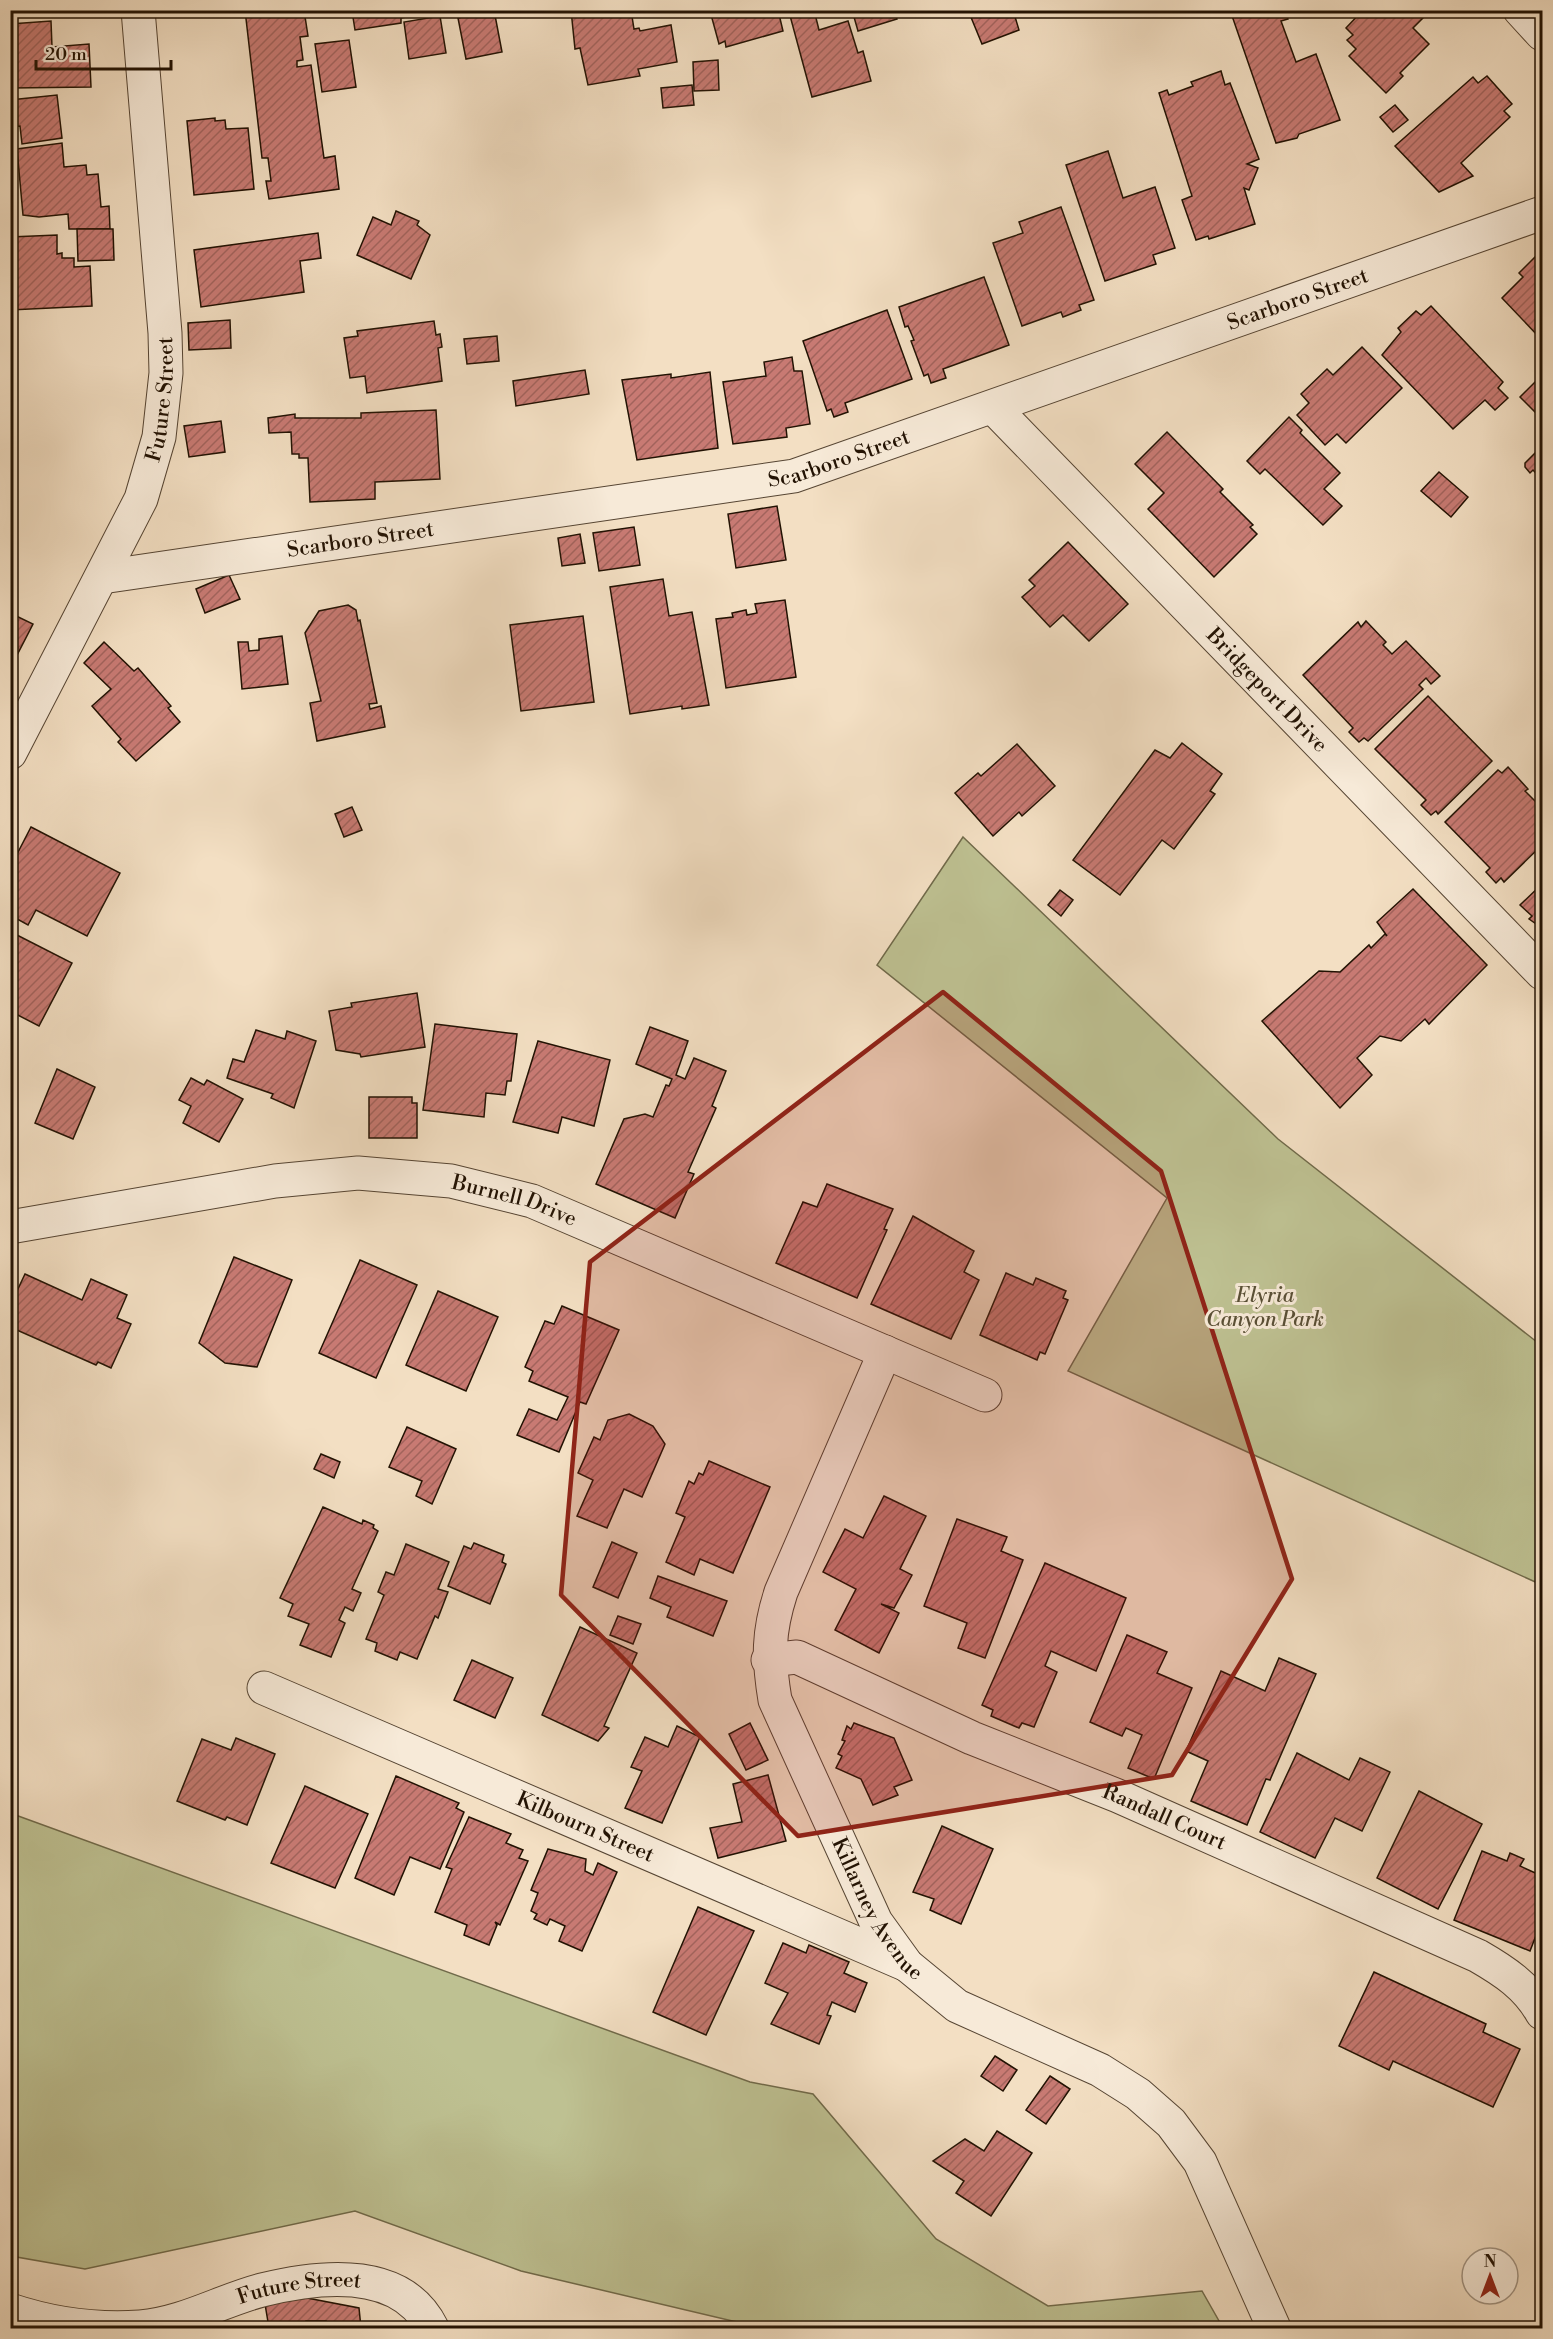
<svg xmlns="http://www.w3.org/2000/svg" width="1553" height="2339" font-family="'Libre Bodoni',serif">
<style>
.grass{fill:#bec192;stroke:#706a4a;stroke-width:1.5}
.building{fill:url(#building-hatch);stroke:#221203;stroke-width:1.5}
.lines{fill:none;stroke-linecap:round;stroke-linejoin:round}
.minor-casing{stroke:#564533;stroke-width:35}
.minor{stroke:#f7ead8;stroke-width:33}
.marked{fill:#8f2418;fill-opacity:0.2;stroke:#8f2418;stroke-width:4.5;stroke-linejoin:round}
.labels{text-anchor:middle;stroke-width:6;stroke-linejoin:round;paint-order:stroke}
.street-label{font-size:21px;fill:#221203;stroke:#f7ead8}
.park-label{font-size:21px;font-style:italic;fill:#594f35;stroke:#f7ead8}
</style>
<defs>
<pattern id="building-hatch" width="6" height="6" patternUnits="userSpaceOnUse" patternTransform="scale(1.5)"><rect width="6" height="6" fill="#c87a73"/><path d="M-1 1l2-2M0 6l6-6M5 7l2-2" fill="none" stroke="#a2635c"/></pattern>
</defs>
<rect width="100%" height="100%" fill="#f3dfc3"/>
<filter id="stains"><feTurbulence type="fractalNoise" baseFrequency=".00333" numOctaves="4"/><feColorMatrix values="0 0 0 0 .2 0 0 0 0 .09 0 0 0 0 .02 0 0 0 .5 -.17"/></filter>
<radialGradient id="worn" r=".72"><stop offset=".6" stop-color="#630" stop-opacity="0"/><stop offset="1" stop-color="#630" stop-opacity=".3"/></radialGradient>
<!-- grass -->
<g class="grass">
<polygon points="963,837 1278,1139 1542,1346 1542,1585 1068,1371 1167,1198 877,965"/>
<polygon points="10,1813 750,2082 813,2094 936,2239 1048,2306 1202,2291 1223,2328 762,2328 521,2271 355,2211 85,2269 11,2256"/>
</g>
<!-- building -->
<g class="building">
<polygon points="245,10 304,10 308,36 300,37 303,60 297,61 297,67 311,65 324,158 335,156 339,189 269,199 266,181 271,181 268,158 262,158"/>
<polygon points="350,10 406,10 407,17 401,18 401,23 355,30 352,11"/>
<polygon points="494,10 502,52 466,59 458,18"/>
<polygon points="571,10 631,10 634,29 639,28 640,31 671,25 677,62 638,69 640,76 588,85 580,48 575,49"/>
<polygon points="778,10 783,31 726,47 725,41 719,44 710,11"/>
<polygon points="814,10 819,30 848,21 858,53 863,51 871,81 812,97 789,12"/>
<polygon points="852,10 894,10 897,19 858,31"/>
<polygon points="968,10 1013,10 1019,30 982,44"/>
<polygon points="1230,10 1285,10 1288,19 1281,21 1296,62 1316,54 1340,120 1299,134 1297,138 1276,143"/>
<polygon points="1363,10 1416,10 1423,18 1413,28 1429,44 1400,73 1403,76 1386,93 1349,56 1356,49 1347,40 1353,35 1346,28"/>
<polygon points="440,16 446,53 409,59 404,22"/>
<polygon points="51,21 52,47 89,44 91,87 11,88 10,24"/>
<polygon points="349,40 356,87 322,92 315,44"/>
<polygon points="718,60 719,90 694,91 693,62"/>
<polygon points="1221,71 1225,85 1230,83 1259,159 1247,164 1258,168 1249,190 1244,188 1255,224 1209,239 1208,236 1196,240 1182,200 1192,196 1159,93 1167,90 1169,95 1193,86 1191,82"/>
<polygon points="1487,76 1512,104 1504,111 1510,117 1461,163 1473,176 1439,192 1395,146 1473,77 1478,83"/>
<polygon points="692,85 694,105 663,108 661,88"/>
<polygon points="57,95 62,138 22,144 20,126 10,127 10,100"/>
<polygon points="1395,105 1408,120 1393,132 1380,117"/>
<polygon points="215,118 215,121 225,120 226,129 248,128 254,189 194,195 187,121"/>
<polygon points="62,143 64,167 86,165 87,175 98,174 101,207 109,206 110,229 69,229 68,214 39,217 23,215 17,149"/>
<polygon points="1108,151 1123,198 1155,187 1175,248 1153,255 1156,264 1105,281 1066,165"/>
<polygon points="1061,207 1094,300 1079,305 1081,310 1063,317 1061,312 1022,326 993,243 1023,233 1019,222"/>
<polygon points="396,211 419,221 417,225 430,235 411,279 357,255 373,217 391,225"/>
<polygon points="77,229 113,229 114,260 78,261"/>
<polygon points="318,233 321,258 300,261 304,292 201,307 194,250"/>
<polygon points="57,235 57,254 62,253 62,258 74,258 74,267 90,266 92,306 10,310 10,237"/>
<polygon points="1542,250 1542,337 1540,338 1502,298 1523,277 1519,273"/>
<polygon points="984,277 1009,345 943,369 946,378 931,383 928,374 924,376 911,341 914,340 908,326 905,327 899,307"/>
<polygon points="1431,306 1503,382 1498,388 1508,398 1495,410 1485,400 1453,429 1382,355 1401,332 1398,328 1416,311 1421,315"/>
<polygon points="887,310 912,379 845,403 848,412 834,417 831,409 827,411 803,341"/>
<polygon points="230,320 231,348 189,350 188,323"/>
<polygon points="434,321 436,335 440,334 442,347 438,348 442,381 367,393 365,376 350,378 344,338 358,336 357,331"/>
<polygon points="497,336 499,361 467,364 464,339"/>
<polygon points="1362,347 1402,388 1346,443 1337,434 1325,445 1297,415 1309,403 1301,394 1327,369 1333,375"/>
<polygon points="792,357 794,371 802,371 810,424 786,428 787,437 733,444 723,382 766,376 764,362"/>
<polygon points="585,370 589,394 516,406 513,381"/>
<polygon points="710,372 718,448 637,460 622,380 671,374 671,378"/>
<polygon points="1536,381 1542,388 1542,414 1540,417 1520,397"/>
<polygon points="436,410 440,479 375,482 375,499 310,502 308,458 299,458 299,454 292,454 291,432 269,433 268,418 295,414 295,418 361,418 361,413"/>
<polygon points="1289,417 1302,430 1300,433 1340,473 1324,489 1342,506 1323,525 1265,469 1260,474 1247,461"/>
<polygon points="221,421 225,452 189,457 184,426"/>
<polygon points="1167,432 1223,489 1220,492 1253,525 1250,527 1257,534 1214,577 1148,509 1164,493 1135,464"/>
<polygon points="1542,446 1542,480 1533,470 1530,473 1525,467 1525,463"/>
<polygon points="1439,472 1468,497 1451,517 1421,491"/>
<polygon points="777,506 786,560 736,568 728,514"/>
<polygon points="634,527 640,565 599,571 593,533"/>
<polygon points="580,534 585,563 562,566 558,538"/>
<polygon points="1068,542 1128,604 1089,641 1063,615 1050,627 1022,597 1035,586 1029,580"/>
<polygon points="229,575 240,599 205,613 196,589"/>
<polygon points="663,579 669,616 692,612 709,705 682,709 682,706 630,714 610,587"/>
<polygon points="785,600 796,677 726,688 716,619 733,617 732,613 746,610 747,615 757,613 755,604"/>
<polygon points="348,605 356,610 358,621 360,620 377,703 369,704 370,709 381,706 385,727 317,741 310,703 321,701 305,633 319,611"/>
<polygon points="10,613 33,624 15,659 10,657"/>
<polygon points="583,616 594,702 521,711 510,625"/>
<polygon points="1366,621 1386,642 1383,645 1392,654 1406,641 1440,676 1431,684 1426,678 1419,685 1423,689 1368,741 1364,738 1359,742 1349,732 1353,728 1303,675 1358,622 1361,627"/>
<polygon points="282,636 288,684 242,689 238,642 248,642 249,651 259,650 259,639"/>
<polygon points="104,642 134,671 138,668 171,706 168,708 180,722 136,761 118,742 121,739 92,706 111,689 84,663"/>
<polygon points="1428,696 1492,761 1438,814 1436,811 1431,815 1421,805 1426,800 1375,749"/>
<polygon points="1182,743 1222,774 1210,791 1215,794 1174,849 1162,840 1120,895 1073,860 1155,750 1170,758"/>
<polygon points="1017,744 1055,786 1022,816 1019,812 993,836 955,793 978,773 981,776"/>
<polygon points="1508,767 1528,789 1525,791 1535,801 1542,795 1542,845 1504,882 1501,878 1496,883 1486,872 1490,868 1445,822 1498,770 1502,773"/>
<polygon points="352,807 362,830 344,837 335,814"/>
<polygon points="31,827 120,873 87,936 36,910 28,925 10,915 10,855 15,858"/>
<polygon points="1542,884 1542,928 1529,919 1532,916 1520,905"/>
<polygon points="1413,889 1487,965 1429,1024 1425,1019 1401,1041 1380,1036 1357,1058 1372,1075 1340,1108 1262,1021 1319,971 1340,972 1369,945 1371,948 1385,934 1387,936 1377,922"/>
<polygon points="1060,890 1073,900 1061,916 1048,905"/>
<polygon points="13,933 72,963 39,1026 10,1011 10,934"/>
<polygon points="417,993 425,1047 361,1057 360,1054 336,1050 329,1011 352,1007 351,1003"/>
<polygon points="435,1024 517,1034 511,1081 507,1081 505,1095 486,1093 484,1117 423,1110"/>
<polygon points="650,1027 688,1041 676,1075 685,1079 694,1058 726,1071 712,1106 716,1108 688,1172 694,1174 675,1218 596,1184 624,1119 645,1114 653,1117 666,1085 669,1086 672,1079 636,1064"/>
<polygon points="256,1030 285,1039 287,1031 316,1041 294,1108 271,1098 273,1094 227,1078 233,1059 244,1062"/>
<polygon points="538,1041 610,1060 594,1126 562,1117 558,1133 513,1122"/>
<polygon points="57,1069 95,1087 73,1139 35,1123"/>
<polygon points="191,1078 204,1085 207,1080 243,1099 219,1142 183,1123 191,1106 179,1100"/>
<polygon points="369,1097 412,1097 412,1103 417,1103 417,1138 369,1138"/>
<polygon points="827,1184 893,1209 884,1229 887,1230 857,1298 776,1263 803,1202 817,1207"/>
<polygon points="913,1216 974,1251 964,1272 979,1280 951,1339 871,1304"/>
<polygon points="234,1257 292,1280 257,1367 225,1363 199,1343"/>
<polygon points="360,1260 417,1285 376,1378 319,1353"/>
<polygon points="1006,1273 1033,1285 1036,1278 1066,1291 1063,1298 1068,1300 1045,1354 1040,1352 1037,1360 980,1335"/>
<polygon points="25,1274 82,1300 91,1279 127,1295 117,1318 131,1324 111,1368 98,1362 96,1365 10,1327 10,1306"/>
<polygon points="438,1291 498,1317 466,1391 406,1365"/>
<polygon points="562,1306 619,1330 586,1404 580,1402 559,1452 517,1435 529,1409 557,1420 568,1397 529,1381 533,1371 525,1367 545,1321 554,1324"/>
<polygon points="629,1414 653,1426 665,1444 642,1497 624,1489 607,1528 577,1516 593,1480 578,1473 594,1437 600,1440 608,1420"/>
<polygon points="407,1427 456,1449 432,1504 416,1496 422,1481 389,1467"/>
<polygon points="321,1454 340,1462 334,1478 314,1469"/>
<polygon points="709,1461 770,1487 733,1573 700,1559 694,1575 666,1562 685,1517 676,1513 689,1481 694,1484 699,1473 703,1475"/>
<polygon points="884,1496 926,1516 900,1569 912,1575 894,1608 881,1604 899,1613 879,1653 835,1630 856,1589 823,1572 845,1529 863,1538"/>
<polygon points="323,1507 362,1524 363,1520 374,1525 373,1528 378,1531 352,1589 361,1593 353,1611 345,1607 339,1620 345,1623 331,1657 300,1645 309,1624 288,1616 293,1604 280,1598"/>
<polygon points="957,1519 1007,1537 1001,1551 1023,1560 985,1658 958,1648 967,1623 924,1606"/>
<polygon points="612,1542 637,1553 618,1598 593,1587"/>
<polygon points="474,1543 504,1555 502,1562 506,1564 490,1604 448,1586 464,1546 471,1549"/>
<polygon points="406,1544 449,1562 438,1589 448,1592 438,1618 435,1616 417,1659 400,1652 397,1660 375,1651 377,1643 366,1639 384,1595 378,1592 386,1572 394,1575"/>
<polygon points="1045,1563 1126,1598 1096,1671 1051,1651 1045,1666 1057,1672 1034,1727 1022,1723 1019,1728 991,1716 993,1710 982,1705"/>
<polygon points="658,1576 727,1601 713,1636 667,1617 671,1607 650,1598"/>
<polygon points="618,1616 641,1624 633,1644 610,1635"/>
<polygon points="580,1627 637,1653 604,1726 609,1728 598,1741 542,1715"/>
<polygon points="1127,1635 1167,1652 1157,1673 1192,1688 1154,1779 1128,1768 1142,1735 1126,1728 1122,1736 1090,1722"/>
<polygon points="1279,1658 1316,1674 1270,1780 1266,1779 1247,1825 1191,1801 1208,1761 1186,1751 1221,1671 1265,1691"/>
<polygon points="472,1660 513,1678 495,1718 454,1700"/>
<polygon points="750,1723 768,1760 746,1770 729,1734"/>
<polygon points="854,1723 894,1738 912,1780 894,1787 898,1795 873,1805 861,1779 836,1768 842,1756 838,1754 845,1741 842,1740 847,1726 851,1729"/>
<polygon points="677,1726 700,1737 662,1823 625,1808 642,1771 631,1767 645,1737 668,1747"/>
<polygon points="236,1738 275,1754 247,1825 227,1817 225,1820 177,1801 202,1739 231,1750"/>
<polygon points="1297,1753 1349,1780 1360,1758 1390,1772 1362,1831 1335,1818 1315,1858 1260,1832"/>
<polygon points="768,1775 786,1841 718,1858 710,1828 742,1822 733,1784"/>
<polygon points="396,1776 459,1803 456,1808 464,1812 440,1869 410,1857 394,1895 355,1878"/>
<polygon points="305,1786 368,1814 335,1888 271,1863"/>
<polygon points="1419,1791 1482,1824 1438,1909 1377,1878"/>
<polygon points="469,1817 511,1834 506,1843 523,1850 519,1858 528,1861 500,1925 495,1922 497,1925 489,1945 464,1935 467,1925 435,1912 452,1869 446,1867"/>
<polygon points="942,1826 993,1849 961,1924 930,1910 934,1899 913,1892"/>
<polygon points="548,1849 586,1859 585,1871 593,1875 598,1863 617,1872 582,1951 559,1941 565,1926 550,1919 547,1925 534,1919 537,1914 531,1911 538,1893 531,1890"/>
<polygon points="1482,1851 1507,1861 1510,1853 1524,1859 1520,1866 1542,1876 1542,1920 1530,1951 1454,1920"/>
<polygon points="698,1907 754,1931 706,2035 653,2012"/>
<polygon points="783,1943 806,1953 809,1945 849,1962 844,1973 867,1983 855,2012 832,2002 827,2015 831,2016 819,2044 771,2024 788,1993 765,1983"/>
<polygon points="1374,1972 1486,2024 1483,2032 1520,2049 1493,2107 1393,2061 1389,2070 1339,2046"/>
<polygon points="995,2056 1017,2070 1003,2091 981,2076"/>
<polygon points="1050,2076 1070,2089 1046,2124 1026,2110"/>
<polygon points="997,2131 1032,2153 991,2216 956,2193 964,2181 933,2161 965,2139 984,2151"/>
<polygon points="307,2298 359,2308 361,2328 326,2328 326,2321 306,2321 306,2323 269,2328 265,2304"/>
</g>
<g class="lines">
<defs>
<g id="minor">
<polyline points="1520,10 1542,34"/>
<path id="s1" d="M993 407 1542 973"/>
<path id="s2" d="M102 577 794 476 1542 213"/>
<path id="s3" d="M10 753 141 499 159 437 166 373 165 333 138 10"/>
<path id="s4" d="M10 1227 275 1181 358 1173 451 1181 532 1201 985 1395"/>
<path id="s5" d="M885 1352 781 1592C768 1632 768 1658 775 1700L876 1922 907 1965 957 2006 1100 2070 1138 2094 1171 2123 1200 2162 1274 2328"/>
<path id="s6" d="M768 1660 797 1657 972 1738 1118 1796 1478 1956C1504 1971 1527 1986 1542 2013"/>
<path id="s7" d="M264 1688 907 1965"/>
<path id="s8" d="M10 2310C52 2324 96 2330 140 2327 185 2323 220 2301 262 2290 319 2276 401 2266 432 2328"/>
</g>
</defs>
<!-- minor casing -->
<use href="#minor" class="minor-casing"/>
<!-- minor -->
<use href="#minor" class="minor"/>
</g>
<!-- marked area -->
<path class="marked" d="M943 992 1161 1171 1292 1579 1172 1775 798 1836 561 1595 590 1262Z"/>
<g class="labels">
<!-- street labels -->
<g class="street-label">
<text dy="7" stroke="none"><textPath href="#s2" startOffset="1233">Scarboro Street</textPath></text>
<text dy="7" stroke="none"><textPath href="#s3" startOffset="388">Future Street</textPath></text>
<text dy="7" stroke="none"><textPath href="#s2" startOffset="747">Scarboro Street</textPath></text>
<text dy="7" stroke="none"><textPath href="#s2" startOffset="261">Scarboro Street</textPath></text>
<text dy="7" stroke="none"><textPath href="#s1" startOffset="394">Bridgeport Drive</textPath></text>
<text dy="7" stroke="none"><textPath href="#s4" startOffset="512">Burnell Drive</textPath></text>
<text dy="7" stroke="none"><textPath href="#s6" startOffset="430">Randall Court</textPath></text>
<text dy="7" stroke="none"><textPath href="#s7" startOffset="350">Kilbourn Street</textPath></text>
<text dy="7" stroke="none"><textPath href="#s5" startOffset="604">Killarney Avenue</textPath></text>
<text dy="7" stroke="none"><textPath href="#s8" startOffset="297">Future Street</textPath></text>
</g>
<!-- park labels -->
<g class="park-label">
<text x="1265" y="1302">Elyria<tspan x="1265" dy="24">Canyon Park</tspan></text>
</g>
</g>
<!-- margin -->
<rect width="1553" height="2339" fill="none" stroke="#f3dfc3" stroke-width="36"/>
<rect x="12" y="12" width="1529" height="2315" fill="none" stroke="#221203" stroke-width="3"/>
<rect x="18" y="18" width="1517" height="2303" fill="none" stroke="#221203" stroke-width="1.5"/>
<!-- north arrow -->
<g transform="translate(1490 2276)"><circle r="28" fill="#f7ead8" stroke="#a29483" stroke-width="1.5"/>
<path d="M0-4.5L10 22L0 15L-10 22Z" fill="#8f2418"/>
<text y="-9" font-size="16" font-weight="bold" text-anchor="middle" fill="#221203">N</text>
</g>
<!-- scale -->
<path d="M36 60v9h135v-9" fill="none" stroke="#221203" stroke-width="3"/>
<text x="45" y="60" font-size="18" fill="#221203" stroke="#f7ead8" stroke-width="4.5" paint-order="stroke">20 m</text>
<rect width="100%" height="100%" filter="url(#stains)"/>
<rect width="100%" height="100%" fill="url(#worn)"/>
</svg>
